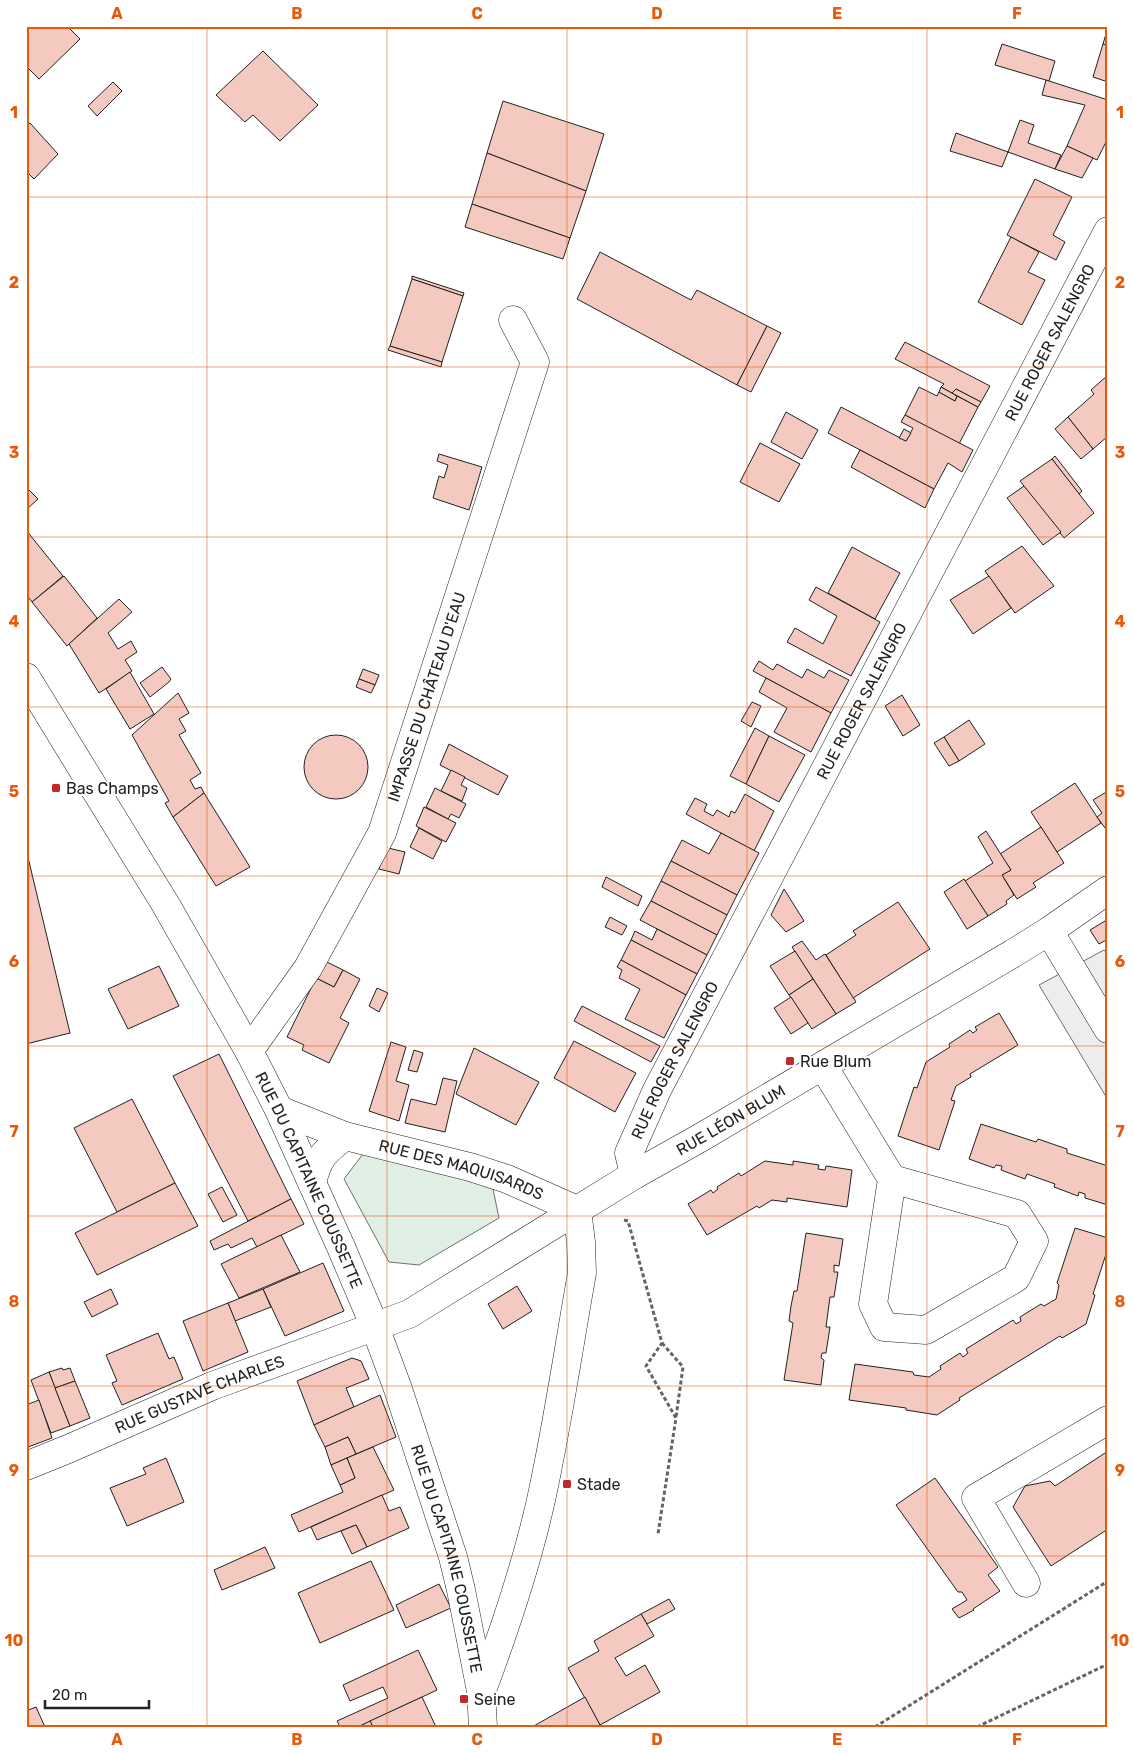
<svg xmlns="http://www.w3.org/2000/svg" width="1134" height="1753" font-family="Rubik,sans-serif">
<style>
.green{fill:#e0efe3;stroke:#6f6f6f}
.parking{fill:#ededed;stroke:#6f6f6f}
.building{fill:#f3c9c0;stroke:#222}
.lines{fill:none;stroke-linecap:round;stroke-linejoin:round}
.minor-casing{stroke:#222;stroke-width:29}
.path{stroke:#646464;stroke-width:3;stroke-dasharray:4 2.5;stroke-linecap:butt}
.minor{stroke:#fff;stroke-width:28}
.grid{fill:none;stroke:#e8590c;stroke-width:1;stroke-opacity:0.55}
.poi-dot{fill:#c62828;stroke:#fff;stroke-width:2}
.labels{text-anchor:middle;stroke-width:4;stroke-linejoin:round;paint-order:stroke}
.street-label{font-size:16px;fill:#222;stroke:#fff}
.poi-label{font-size:16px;fill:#222;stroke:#fff;text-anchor:start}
.neatline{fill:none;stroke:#e8590c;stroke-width:2}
.grid-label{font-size:16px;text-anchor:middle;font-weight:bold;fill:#e8590c}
</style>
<rect width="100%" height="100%" fill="#fff"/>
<!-- green -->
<polygon class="green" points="363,1154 492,1184 499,1218 419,1265 389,1262 344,1179"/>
<!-- parking -->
<polygon class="parking" points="1104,950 1108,955 1108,1100 1039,985"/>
<!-- building -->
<g class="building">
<polygon points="69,26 68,27 80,39 39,79 26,66 26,27"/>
<polygon points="1108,27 1108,46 1103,44"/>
<polygon points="1002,44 1055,61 1049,81 995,65"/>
<polygon points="1103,44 1108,46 1108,82 1093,77"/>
<polygon points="263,51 318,105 280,141 253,115 245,122 216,95"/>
<polygon points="1046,80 1108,100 1108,138 1097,160 1067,146 1085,105 1042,95"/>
<polygon points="113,82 122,91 97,116 88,106"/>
<polygon points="503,101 604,134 586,191 487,153"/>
<polygon points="1020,120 1034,125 1028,143 1061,155 1055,169 1008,152"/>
<polygon points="30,123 58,154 34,179 26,171 26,126"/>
<polygon points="956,133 1008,152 1002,167 950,151"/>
<polygon points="1067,146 1093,158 1082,178 1055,169"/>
<polygon points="487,153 586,191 570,238 472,204"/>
<polygon points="1035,179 1072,197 1053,235 1065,242 1056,260 1007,235"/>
<polygon points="472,204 570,238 563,259 465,227"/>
<polygon points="1011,237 1039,252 1028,272 1045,280 1022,325 978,302"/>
<polygon points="600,252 691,300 697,290 767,326 737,385 577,299"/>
<polygon points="412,276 464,293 463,296 412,279"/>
<polygon points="412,279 463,296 442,362 390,346"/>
<polygon points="767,326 781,333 751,392 737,385"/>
<polygon points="905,342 990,386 981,402 956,389 952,393 941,387 944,384 895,359"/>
<polygon points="390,346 442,362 441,367 388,350"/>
<polygon points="1108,375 1108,436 1093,449 1068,417 1094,394 1091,390"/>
<polygon points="919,387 937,396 939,392 955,401 957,396 978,407 959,444 905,415"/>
<polygon points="941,387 957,396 955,401 939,392"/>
<polygon points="956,389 981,402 978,407 952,393"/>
<polygon points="841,407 906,441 913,428 901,422 905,415 973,450 962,472 948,463 934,489 828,433"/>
<polygon points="786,412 818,430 802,459 771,442"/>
<polygon points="1068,417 1093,449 1081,459 1055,429"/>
<polygon points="904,429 911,433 906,441 899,438"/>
<polygon points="760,443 800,464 779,502 740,482"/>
<polygon points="860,450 934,489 925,508 851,467"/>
<polygon points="439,454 482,467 469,510 433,498 439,476 444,478 448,465 437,461"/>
<polygon points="1055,456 1082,491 1079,494 1052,459"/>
<polygon points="1052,459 1094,513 1064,538 1020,481"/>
<polygon points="1024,486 1061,532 1043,545 1007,498"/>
<polygon points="26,487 38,499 26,510"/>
<polygon points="26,530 63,576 32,602 26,594"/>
<polygon points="1022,546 1054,586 1015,613 985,571"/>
<polygon points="852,547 900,573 875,619 828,593"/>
<polygon points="64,576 97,618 67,646 32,602"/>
<polygon points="989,576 1011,608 973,634 950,600"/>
<polygon points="816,587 880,622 851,676 787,642 795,628 823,644 837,616 809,600"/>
<polygon points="119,599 132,612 108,633 118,649 131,641 137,652 125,660 132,671 99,693 69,644"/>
<polygon points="759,661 773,670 777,664 802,678 807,669 824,678 829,670 849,680 831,713 753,671"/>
<polygon points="162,667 171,679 169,682 150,697 140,683"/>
<polygon points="363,669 379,675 375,685 359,679"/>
<polygon points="130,672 154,714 130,729 106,689"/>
<polygon points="766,678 831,713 811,752 774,732 787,708 759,692"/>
<polygon points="359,679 375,685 371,693 356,687"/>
<polygon points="178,693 189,713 179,719 186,731 179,735 201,773 190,780 195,789 201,787 204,793 173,817 165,803 169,801 132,735"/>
<polygon points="902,695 920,725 903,736 885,706"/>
<polygon points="752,702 761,706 751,727 741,721"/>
<polygon points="969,720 985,744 959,761 944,737"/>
<polygon points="755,728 769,736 746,784 730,776"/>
<circle cx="336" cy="767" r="32"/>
<polygon points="769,736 805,755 779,802 746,784"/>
<polygon points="944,737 959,761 949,766 934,743"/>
<polygon points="449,744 508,776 498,795 440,765"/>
<polygon points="451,770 465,777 461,785 467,788 462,801 441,791"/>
<polygon points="1075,783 1101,823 1057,852 1031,812"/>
<polygon points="435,788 466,804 459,818 451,814 448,819 426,807"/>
<polygon points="1108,791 1108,832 1097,817 1102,813 1093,800"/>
<polygon points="204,793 250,867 216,886 173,817"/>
<polygon points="745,794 774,811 754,851 686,814 695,798 707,804 704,811 713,816 717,810 729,817 731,811 735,813"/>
<polygon points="424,807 456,823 446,842 416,826"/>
<polygon points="1041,827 1064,863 1033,883 1036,887 1017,899 1002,875 1011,870 1000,854"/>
<polygon points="419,828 442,841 433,859 410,847"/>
<polygon points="986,831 1011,870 1002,875 1014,895 1006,901 1007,904 988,916 965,881 993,863 978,837"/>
<polygon points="721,833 759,853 737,895 671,861 682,840 709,854"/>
<polygon points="384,847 405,852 399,874 379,869"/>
<polygon points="26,849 70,1033 26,1044"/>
<polygon points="671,861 737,895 727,915 661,881"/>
<polygon points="606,877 642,896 638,906 602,887"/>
<polygon points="964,879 988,916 967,929 944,892"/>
<polygon points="661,881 727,915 717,935 651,901"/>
<polygon points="784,889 804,921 786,932 771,915"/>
<polygon points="651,901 717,935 707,955 640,920"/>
<polygon points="898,902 930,949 853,998 826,955 856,935 853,931"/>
<polygon points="610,917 627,926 622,935 605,927"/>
<polygon points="1105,921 1108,926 1108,939 1099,944 1090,930"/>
<polygon points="657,929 707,955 697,974 631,940 635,931 652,940"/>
<polygon points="631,940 697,974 686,995 621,960"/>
<polygon points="802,941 816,960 825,954 856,1002 836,1014 792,947"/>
<polygon points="795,951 813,979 789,995 770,966"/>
<polygon points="621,960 686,995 664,1038 625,1019 640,989 619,978 622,970 617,967"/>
<polygon points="325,961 343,970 334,987 316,978"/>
<polygon points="159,966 179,1006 128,1029 108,989"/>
<polygon points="343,970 360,979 340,1018 349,1023 329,1063 302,1050 304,1045 287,1037 316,978 334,987"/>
<polygon points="813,979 836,1014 812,1029 789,995"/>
<polygon points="377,988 388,993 379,1012 369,1006"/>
<polygon points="791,997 808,1023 791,1034 774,1008"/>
<polygon points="582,1006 660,1046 651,1062 574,1021"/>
<polygon points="999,1013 1018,1045 970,1074 971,1077 956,1086 951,1100 955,1101 939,1150 898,1136 914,1087 917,1088 926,1062 950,1047 949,1044 970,1030 973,1033 977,1030 975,1027"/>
<polygon points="574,1041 636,1073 615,1112 554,1078"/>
<polygon points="391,1042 406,1047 396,1081 409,1085 399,1121 369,1111"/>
<polygon points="474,1048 539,1082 516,1125 456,1094"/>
<polygon points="414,1050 423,1053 417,1072 408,1070"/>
<polygon points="219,1054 291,1199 248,1221 173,1076"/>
<polygon points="443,1078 457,1081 445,1132 405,1123 411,1099 436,1105"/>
<polygon points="132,1099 175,1183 117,1212 74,1128"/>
<polygon points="981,1124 1036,1142 1038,1139 1067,1149 1067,1153 1108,1166 1108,1205 1085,1198 1085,1194 1079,1192 1078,1196 1054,1187 1055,1184 1027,1174 1025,1179 1001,1170 1002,1166 996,1165 994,1168 969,1159"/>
<polygon points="765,1161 793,1165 793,1161 819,1165 818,1169 825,1170 826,1166 852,1170 847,1207 787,1198 787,1202 772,1200 759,1208 757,1206 707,1235 688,1204 711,1190 713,1193 718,1189 717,1187 739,1173 741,1176"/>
<polygon points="175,1183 198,1226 97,1275 75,1233"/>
<polygon points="222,1187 237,1215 223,1222 208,1194"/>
<polygon points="291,1199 304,1224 257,1247 252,1238 231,1248 228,1244 214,1250 210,1241"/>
<polygon points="1075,1228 1108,1238 1108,1248 1093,1294 1095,1295 1086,1324 1062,1338 1060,1336 959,1398 960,1400 937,1415 906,1410 906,1408 849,1400 855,1364 913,1372 914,1375 929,1377 941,1369 940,1366 960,1353 963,1357 968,1353 966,1349 1013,1320 1016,1324 1021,1321 1020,1317 1041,1304 1044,1306 1056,1299 1059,1285 1057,1283"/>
<polygon points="806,1233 843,1239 839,1266 834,1265 834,1272 838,1272 834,1297 830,1297 826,1327 830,1327 826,1353 822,1353 821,1358 824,1360 821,1385 784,1380 793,1323 789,1321 791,1306 794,1291 797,1291"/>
<polygon points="281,1235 300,1272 239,1298 221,1264"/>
<polygon points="323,1263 344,1311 285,1336 263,1289"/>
<polygon points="517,1286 532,1311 503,1329 488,1304"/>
<polygon points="111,1289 118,1304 92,1317 84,1302"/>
<polygon points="263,1289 271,1307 235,1321 228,1303"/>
<polygon points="228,1303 248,1352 203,1371 183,1321"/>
<polygon points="158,1333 169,1359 174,1357 183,1379 122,1405 112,1383 117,1381 106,1355"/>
<polygon points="352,1358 361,1361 369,1379 346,1388 354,1407 314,1425 297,1381"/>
<polygon points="62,1368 63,1370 70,1368 75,1381 55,1388 49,1372"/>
<polygon points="49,1372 70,1426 51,1433 31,1380"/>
<polygon points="75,1381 90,1418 70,1426 55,1388"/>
<polygon points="380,1395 396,1437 356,1454 348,1437 325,1447 314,1425"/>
<polygon points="39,1400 52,1438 28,1447 26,1441 26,1405"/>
<polygon points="348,1437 356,1454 331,1465 325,1447"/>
<polygon points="373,1447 394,1490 299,1532 291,1515 343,1492 340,1485 355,1478 347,1458"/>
<polygon points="1108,1451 1108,1529 1051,1566 1013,1507 1025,1486 1050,1481 1055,1486"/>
<polygon points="166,1458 184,1502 127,1526 110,1488 146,1474 143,1468"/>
<polygon points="347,1458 355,1478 340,1485 331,1465"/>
<polygon points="935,1478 998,1567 988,1575 1000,1591 973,1609 974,1610 959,1618 952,1609 967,1600 962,1592 958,1592 896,1505"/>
<polygon points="382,1495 389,1511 400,1507 409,1528 367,1547 356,1525 317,1540 311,1527"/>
<polygon points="356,1525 367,1547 352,1554 341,1531"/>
<polygon points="265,1547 275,1568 222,1590 214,1570"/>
<polygon points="371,1561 394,1610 320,1643 298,1593"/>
<polygon points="439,1584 451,1608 406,1628 396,1605"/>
<polygon points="669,1599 675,1609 647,1624 641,1614"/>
<polygon points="641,1614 654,1636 615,1658 626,1676 645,1665 660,1692 600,1725 568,1668 599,1651 594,1641"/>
<polygon points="418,1650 437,1690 358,1727 340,1727 337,1721 388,1698 383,1687 350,1701 343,1685"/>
<polygon points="422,1697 436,1727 373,1727 370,1721"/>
<polygon points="585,1697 600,1725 597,1727 532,1727"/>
<polygon points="36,1707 45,1727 26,1727 26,1711"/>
<polygon points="370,1721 373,1727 358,1727"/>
</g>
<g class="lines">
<defs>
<g id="minor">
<path id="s1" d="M26 677 166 905 249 1051 279 1110 341 1247 375 1327 398 1389 453 1557 461 1590 481 1691 483 1727"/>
<polyline points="1049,931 1108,1029"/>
<path id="s2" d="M249 1051 308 968 382 833 535 362 513 320"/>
<polyline points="823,1066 892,1179 873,1304 884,1327 926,1330 1016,1278 1034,1241 1017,1214 892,1179"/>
<path id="s3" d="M279 1110 345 1136 470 1167 507 1179 577 1210"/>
<path id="s4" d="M634 1175 629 1153 657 1090 1108 231"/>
<path d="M312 1183C318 1157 324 1152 345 1136"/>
<path id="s5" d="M26 1466 68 1449 212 1386 409 1314 634 1175 700 1138 1012 954 1049 931 1108 890"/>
<polyline points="1026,1583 976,1498 1108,1420"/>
<path d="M482 1690C508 1621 532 1549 546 1476 560 1408 570 1340 582 1273L581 1242 577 1210"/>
</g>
</defs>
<!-- minor casing -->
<use href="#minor" class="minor-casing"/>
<!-- path -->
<g class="path">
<polyline points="624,1220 628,1221 662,1343 646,1366 676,1418 658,1534"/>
<polyline points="662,1343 683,1367 676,1417"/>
<polyline points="875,1727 1108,1581"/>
<polyline points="977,1727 1108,1664"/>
</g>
<!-- minor -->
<use href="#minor" class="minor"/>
</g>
<!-- grid -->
<path class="grid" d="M207 26V1727M387 26V1727M567 26V1727M747 26V1727M927 26V1727M26 197H1108M26 367H1108M26 537H1108M26 707H1108M26 876H1108M26 1046H1108M26 1216H1108M26 1386H1108M26 1556H1108"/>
<!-- markers -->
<g class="poi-dot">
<rect x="51" y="783" width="10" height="10" rx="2.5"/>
<rect x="785" y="1056" width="10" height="10" rx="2.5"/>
<rect x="562" y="1479" width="10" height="10" rx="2.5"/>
<rect x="459" y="1694" width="10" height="10" rx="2.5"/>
</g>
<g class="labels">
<!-- street labels -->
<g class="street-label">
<text dy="6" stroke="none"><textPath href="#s4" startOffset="936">RUE ROGER SALENGRO</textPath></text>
<text dy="6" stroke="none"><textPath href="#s2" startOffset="399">IMPASSE DU CHÂTEAU D'EAU</textPath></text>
<text dy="6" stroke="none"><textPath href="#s4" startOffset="531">RUE ROGER SALENGRO</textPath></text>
<text dy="6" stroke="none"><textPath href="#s4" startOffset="126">RUE ROGER SALENGRO</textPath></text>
<text dy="6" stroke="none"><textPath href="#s5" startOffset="788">RUE LÉON BLUM</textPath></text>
<text dy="6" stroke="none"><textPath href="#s3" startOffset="192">RUE DES MAQUISARDS</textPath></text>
<text dy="6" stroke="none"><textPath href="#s1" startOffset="578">RUE DU CAPITAINE COUSSETTE</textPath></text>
<text dy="6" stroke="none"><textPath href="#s5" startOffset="188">RUE GUSTAVE CHARLES</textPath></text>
<text dy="6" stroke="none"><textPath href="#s1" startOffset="982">RUE DU CAPITAINE COUSSETTE</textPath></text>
</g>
<!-- poi labels -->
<g class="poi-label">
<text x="66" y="794">Bas Champs</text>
<text x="800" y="1067">Rue Blum</text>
<text x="577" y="1490">Stade</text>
<text x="474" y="1705">Seine</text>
</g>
</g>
<!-- border -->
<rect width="1134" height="1753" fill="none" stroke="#ffffff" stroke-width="55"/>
<!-- scale -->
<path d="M45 1700v8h104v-8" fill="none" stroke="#222222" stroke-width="2.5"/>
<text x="52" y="1700" font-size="15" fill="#222222" stroke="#ffffff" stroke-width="4" paint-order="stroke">20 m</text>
<rect x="28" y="28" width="1078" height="1698" class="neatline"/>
<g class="grid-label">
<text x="117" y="19">A</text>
<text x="297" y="19">B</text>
<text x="477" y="19">C</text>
<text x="657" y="19">D</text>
<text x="837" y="19">E</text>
<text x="1017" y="19">F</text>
<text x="14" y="118">1</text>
<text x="1120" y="118">1</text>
<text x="14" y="288">2</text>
<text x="1120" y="288">2</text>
<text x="14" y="458">3</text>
<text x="1120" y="458">3</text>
<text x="14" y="627">4</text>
<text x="1120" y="627">4</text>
<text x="14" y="797">5</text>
<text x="1120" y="797">5</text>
<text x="14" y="967">6</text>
<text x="1120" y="967">6</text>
<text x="14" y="1137">7</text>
<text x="1120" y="1137">7</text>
<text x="14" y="1307">8</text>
<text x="1120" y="1307">8</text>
<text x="14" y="1476">9</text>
<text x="1120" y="1476">9</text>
<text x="14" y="1646">10</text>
<text x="1120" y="1646">10</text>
<text x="117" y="1745">A</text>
<text x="297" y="1745">B</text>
<text x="477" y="1745">C</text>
<text x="657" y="1745">D</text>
<text x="837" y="1745">E</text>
<text x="1017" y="1745">F</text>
</g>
</svg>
